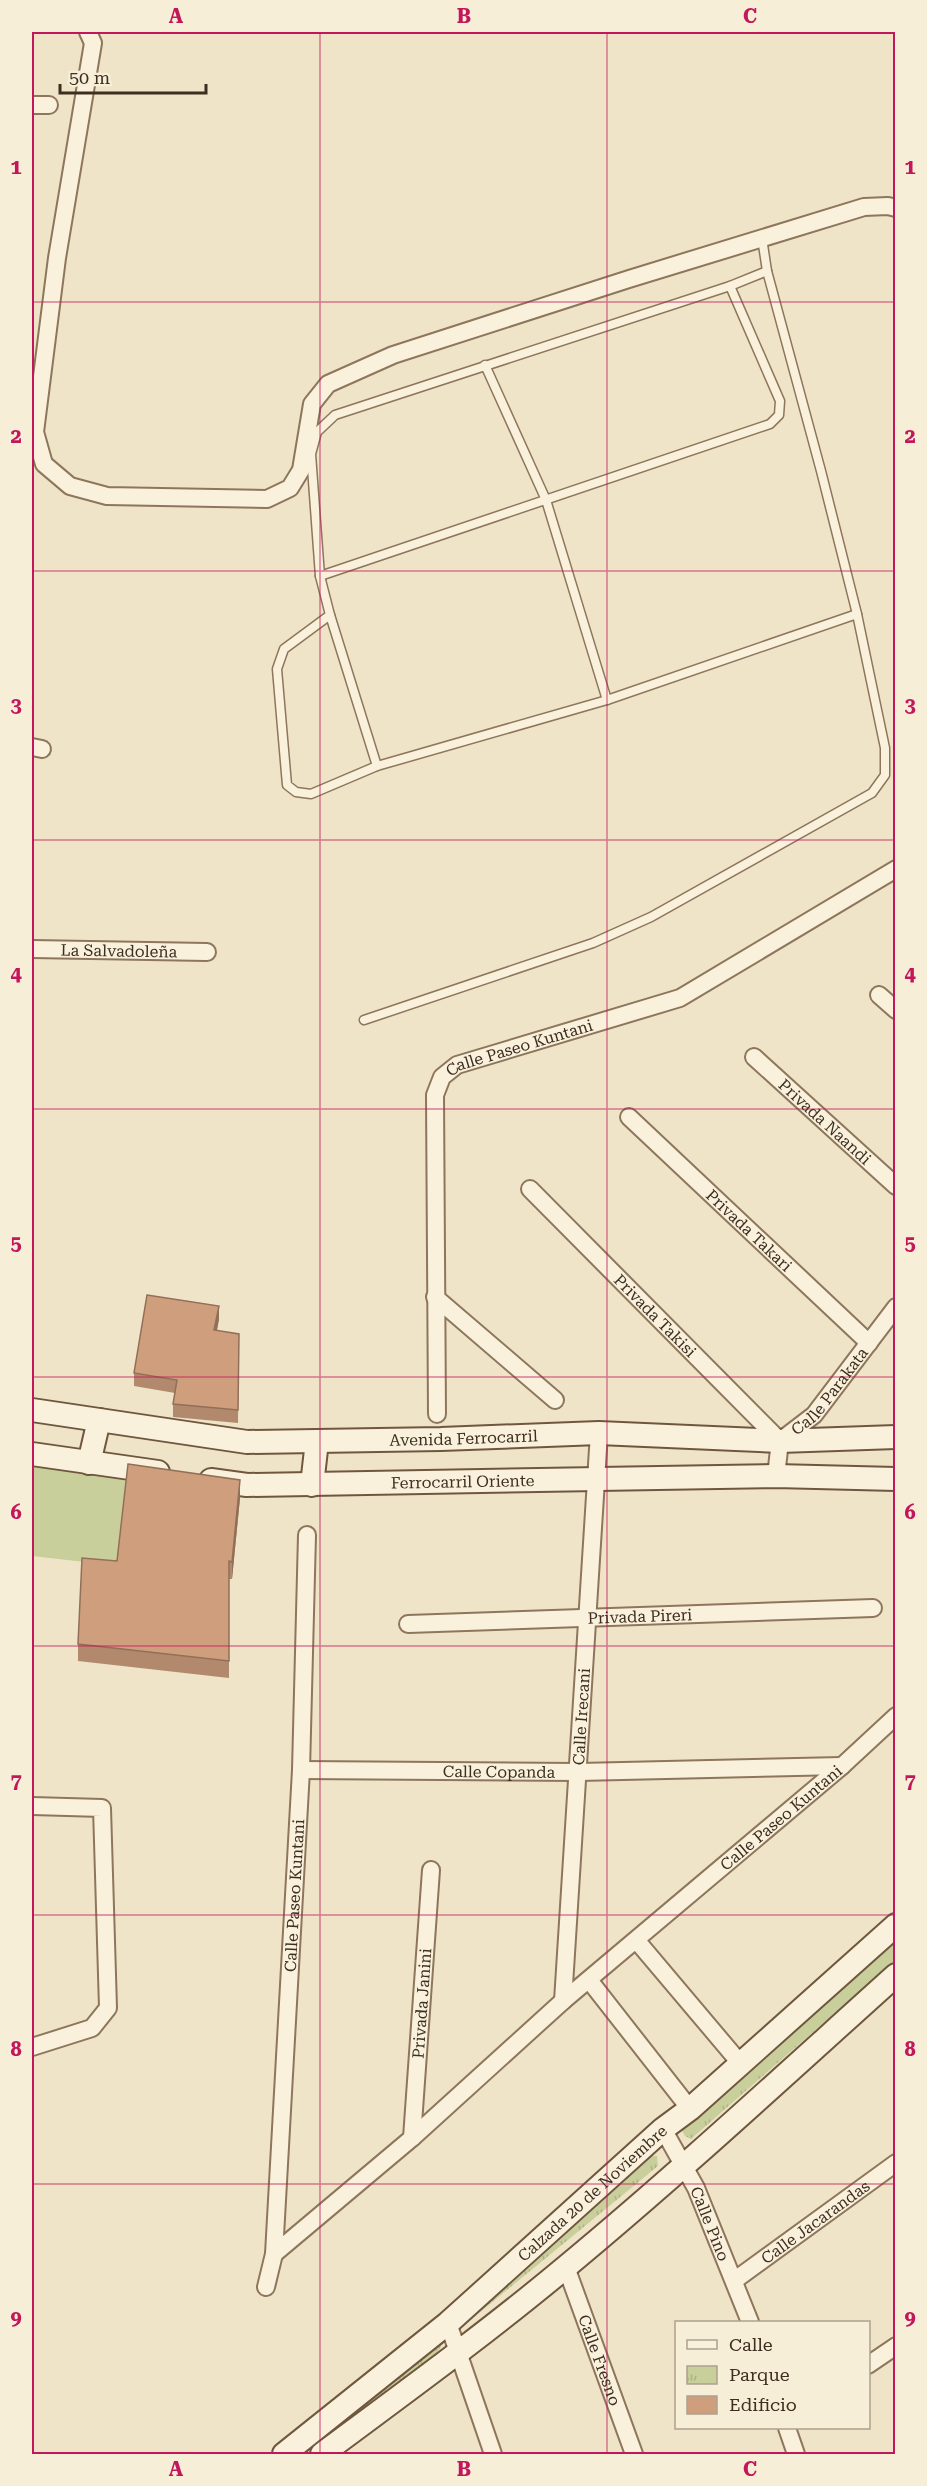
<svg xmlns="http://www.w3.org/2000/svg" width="927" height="2486" font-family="'Roboto Serif',serif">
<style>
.green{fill:#c9cf9b}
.park{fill:url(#park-tufts)}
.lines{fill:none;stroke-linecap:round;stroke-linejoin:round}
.service-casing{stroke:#8d765c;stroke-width:11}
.minor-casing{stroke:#8d765c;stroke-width:20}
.secondary-casing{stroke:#6f573f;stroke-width:26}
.service{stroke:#faf1dc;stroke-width:8}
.minor{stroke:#faf1dc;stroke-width:16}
.secondary{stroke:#faf1dc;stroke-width:22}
.wall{fill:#b2896c}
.shaded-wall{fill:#916f58}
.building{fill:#cf9f7d;stroke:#916f58;stroke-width:1.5}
.grid{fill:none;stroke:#c2185b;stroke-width:1.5;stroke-opacity:0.55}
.labels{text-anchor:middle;stroke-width:4.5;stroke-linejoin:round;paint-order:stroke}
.street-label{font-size:16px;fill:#3d2e20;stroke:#f7eed8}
.neatline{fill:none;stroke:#c2185b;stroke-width:2}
.grid-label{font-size:20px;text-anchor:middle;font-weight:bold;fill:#c2185b}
</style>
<defs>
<pattern id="park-tufts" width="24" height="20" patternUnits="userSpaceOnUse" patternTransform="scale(1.5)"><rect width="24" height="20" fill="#c9cf9b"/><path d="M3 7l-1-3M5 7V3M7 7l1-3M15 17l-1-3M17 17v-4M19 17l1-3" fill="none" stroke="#aeb285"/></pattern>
</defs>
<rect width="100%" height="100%" fill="#f0e4c8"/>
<!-- green -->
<polygon class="green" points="32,1459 129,1473 119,1566 32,1556"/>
<!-- park -->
<g class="park">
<polygon points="895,1935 895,1960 691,2139 685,2136 679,2126"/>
<polygon points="648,2155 657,2156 658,2166 462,2327 455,2321"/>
<polygon points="447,2338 431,2361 301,2454"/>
</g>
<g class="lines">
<defs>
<g id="service">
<polyline points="767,271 730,286 335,415 317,432 311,454 320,576 330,615 284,649 277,669 287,785 296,792 311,794 377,766 607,700 857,614"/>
<polyline points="485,365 546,500 607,700"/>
<polyline points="320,576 770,424 779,415 780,401 730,286"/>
<polyline points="330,615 377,766"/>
<polyline points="364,1020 593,943 651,917 872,793 885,775 885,748 857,614 821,471 767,271 762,238"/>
</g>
<g id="minor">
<polyline points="88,32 93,43 57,258 35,432 44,464 70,486 107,496 267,499 290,488 301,470 312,404 328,384 393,355 629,279 864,207 888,206 896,208"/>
<polyline points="32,105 49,105"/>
<polyline points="32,747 42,749"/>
<path id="s1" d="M32 949 207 952"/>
<polyline points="879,995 896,1010"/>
<path id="s2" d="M754 1057 896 1186"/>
<path id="s3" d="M629 1117 869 1343"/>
<path id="s4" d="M530 1189 780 1441"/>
<polyline points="435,1297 555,1400"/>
<path id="s5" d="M437 1414 435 1095 442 1077 457 1065 680 998 896 869"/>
<path id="s6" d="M776 1476 780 1441 814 1415 896 1307"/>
<path id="s7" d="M408 1624 873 1608"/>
<path id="s8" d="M301 1770 579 1772 842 1766"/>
<polyline points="32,1806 102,1808 108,2008 92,2028 32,2047"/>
<polyline points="637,1941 740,2063"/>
<polyline points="589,1980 690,2109"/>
<path id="s9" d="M563 2001 599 1433"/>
<path id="s10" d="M663 2129 696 2188 750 2322"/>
<path id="s11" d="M412 2138 431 1870"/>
<path id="s12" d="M274 2254 412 2138 563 2001 842 1766 896 1716"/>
<path id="s13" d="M566 2267 634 2454"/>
<path id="s14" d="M735 2280 896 2163"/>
<path id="s15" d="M266 2287 274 2254 301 1770 307 1535"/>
<polyline points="448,2323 493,2454"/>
<polyline points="868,2365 896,2346"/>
<polyline points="787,2428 796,2454"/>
</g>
<g id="secondary">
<path id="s16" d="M32 1410 247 1442 441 1439 599 1433 780 1441 896 1437"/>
<polyline points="32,1454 158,1472"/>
<polyline points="89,1463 99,1420"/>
<path id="s17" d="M211 1480 247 1485 776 1476 896 1479"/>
<polyline points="312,1485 317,1441"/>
<path id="s18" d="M284 2454 448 2323 663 2129 690 2109 896 1925"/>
<path d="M322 2454C404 2393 488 2332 567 2266 679 2173 787 2073 896 1975"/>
</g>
</defs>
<!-- service casing -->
<use href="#service" class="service-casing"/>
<!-- minor casing -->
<use href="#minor" class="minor-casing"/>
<!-- secondary casing -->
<use href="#secondary" class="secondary-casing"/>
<!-- service -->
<use href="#service" class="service"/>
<!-- minor -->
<use href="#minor" class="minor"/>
<!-- secondary -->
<use href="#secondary" class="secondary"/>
</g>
<!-- wall -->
<g class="wall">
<polygon points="219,1319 217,1331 239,1334 238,1423 173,1417 173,1404 175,1393 134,1386 134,1373"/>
<polygon points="240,1498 232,1579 229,1579 229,1678 78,1661 78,1644 117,1561"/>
</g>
<!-- shaded-wall -->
<g class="shaded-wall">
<polygon points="219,1306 219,1319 214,1344 214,1330"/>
<polygon points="240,1480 240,1498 232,1579 232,1562"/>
</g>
<!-- building -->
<g class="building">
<polygon points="147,1295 219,1306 214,1330 239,1334 238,1410 173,1404 177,1380 134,1373"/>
<polygon points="128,1464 240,1480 232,1562 229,1561 229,1661 78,1644 82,1558 117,1561"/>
</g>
<!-- grid -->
<path class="grid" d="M320 32V2454M607 32V2454M32 302H896M32 571H896M32 840H896M32 1109H896M32 1377H896M32 1646H896M32 1915H896M32 2184H896"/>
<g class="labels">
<!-- street labels -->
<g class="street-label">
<text dy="6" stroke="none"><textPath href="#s1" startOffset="87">La Salvadoleña</textPath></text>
<text dy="6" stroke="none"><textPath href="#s5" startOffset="422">Calle Paseo Kuntani</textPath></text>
<text dy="6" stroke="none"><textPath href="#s2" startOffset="96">Privada Naandi</textPath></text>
<text dy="6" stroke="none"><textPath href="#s3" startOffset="165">Privada Takari</textPath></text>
<text dy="6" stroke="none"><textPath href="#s4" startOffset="178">Privada Takisi</textPath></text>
<text dy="6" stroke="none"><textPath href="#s6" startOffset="106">Calle Parakata</textPath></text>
<text dy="6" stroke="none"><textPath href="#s16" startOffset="434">Avenida Ferrocarril</textPath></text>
<text dy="6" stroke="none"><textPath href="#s17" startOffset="252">Ferrocarril Oriente</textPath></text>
<text dy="6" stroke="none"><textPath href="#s7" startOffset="232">Privada Pireri</textPath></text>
<text dy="6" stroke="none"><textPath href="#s9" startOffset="285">Calle Irecani</textPath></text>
<text dy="6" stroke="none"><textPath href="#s8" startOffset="198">Calle Copanda</textPath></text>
<text dy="6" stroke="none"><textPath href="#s12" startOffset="669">Calle Paseo Kuntani</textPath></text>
<text dy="6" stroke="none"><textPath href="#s15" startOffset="393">Calle Paseo Kuntani</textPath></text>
<text dy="6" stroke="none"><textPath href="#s11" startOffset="135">Privada Janini</textPath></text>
<text dy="6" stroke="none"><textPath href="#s18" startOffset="404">Calzada 20 de Noviembre</textPath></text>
<text dy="6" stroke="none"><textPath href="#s14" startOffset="99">Calle Jacarandas</textPath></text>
<text dy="6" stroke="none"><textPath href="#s10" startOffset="106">Calle Pino</textPath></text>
<text dy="6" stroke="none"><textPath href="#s13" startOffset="99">Calle Fresno</textPath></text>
</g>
</g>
<!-- border -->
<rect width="927" height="2486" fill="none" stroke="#f7eed8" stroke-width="66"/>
<!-- legend -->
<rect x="675" y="2321" width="195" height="108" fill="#f7eed8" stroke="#ada18e" stroke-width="1.5"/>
<rect x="687" y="2340" width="30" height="9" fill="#faf1dc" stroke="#ada18e" stroke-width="1.5"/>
<text x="729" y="2351" font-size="18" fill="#3d2e20">Calle</text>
<rect x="687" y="2366" width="30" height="18" fill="url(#park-tufts)" stroke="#ada18e" stroke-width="1.5"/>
<text x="729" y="2381" font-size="18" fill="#3d2e20">Parque</text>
<rect x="687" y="2396" width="30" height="18" fill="#cf9f7d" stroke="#ada18e" stroke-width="1.5"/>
<text x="729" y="2411" font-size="18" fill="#3d2e20">Edificio</text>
<!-- scale -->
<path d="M60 84v9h146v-9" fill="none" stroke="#3d2e20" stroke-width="3"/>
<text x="69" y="84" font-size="18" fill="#3d2e20" stroke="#f7eed8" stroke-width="4.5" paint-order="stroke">50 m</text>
<rect x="33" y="33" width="861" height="2420" class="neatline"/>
<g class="grid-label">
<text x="176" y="23">A</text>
<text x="464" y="23">B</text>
<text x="750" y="23">C</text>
<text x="16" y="174">1</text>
<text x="910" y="174">1</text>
<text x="16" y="443">2</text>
<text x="910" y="443">2</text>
<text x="16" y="712">3</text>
<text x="910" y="712">3</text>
<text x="16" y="981">4</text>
<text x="910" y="981">4</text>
<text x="16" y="1250">5</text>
<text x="910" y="1250">5</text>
<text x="16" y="1519">6</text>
<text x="910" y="1519">6</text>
<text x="16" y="1788">7</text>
<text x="910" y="1788">7</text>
<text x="16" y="2056">8</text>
<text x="910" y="2056">8</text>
<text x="16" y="2325">9</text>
<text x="910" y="2325">9</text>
<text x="176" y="2476">A</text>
<text x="464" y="2476">B</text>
<text x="750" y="2476">C</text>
</g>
</svg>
